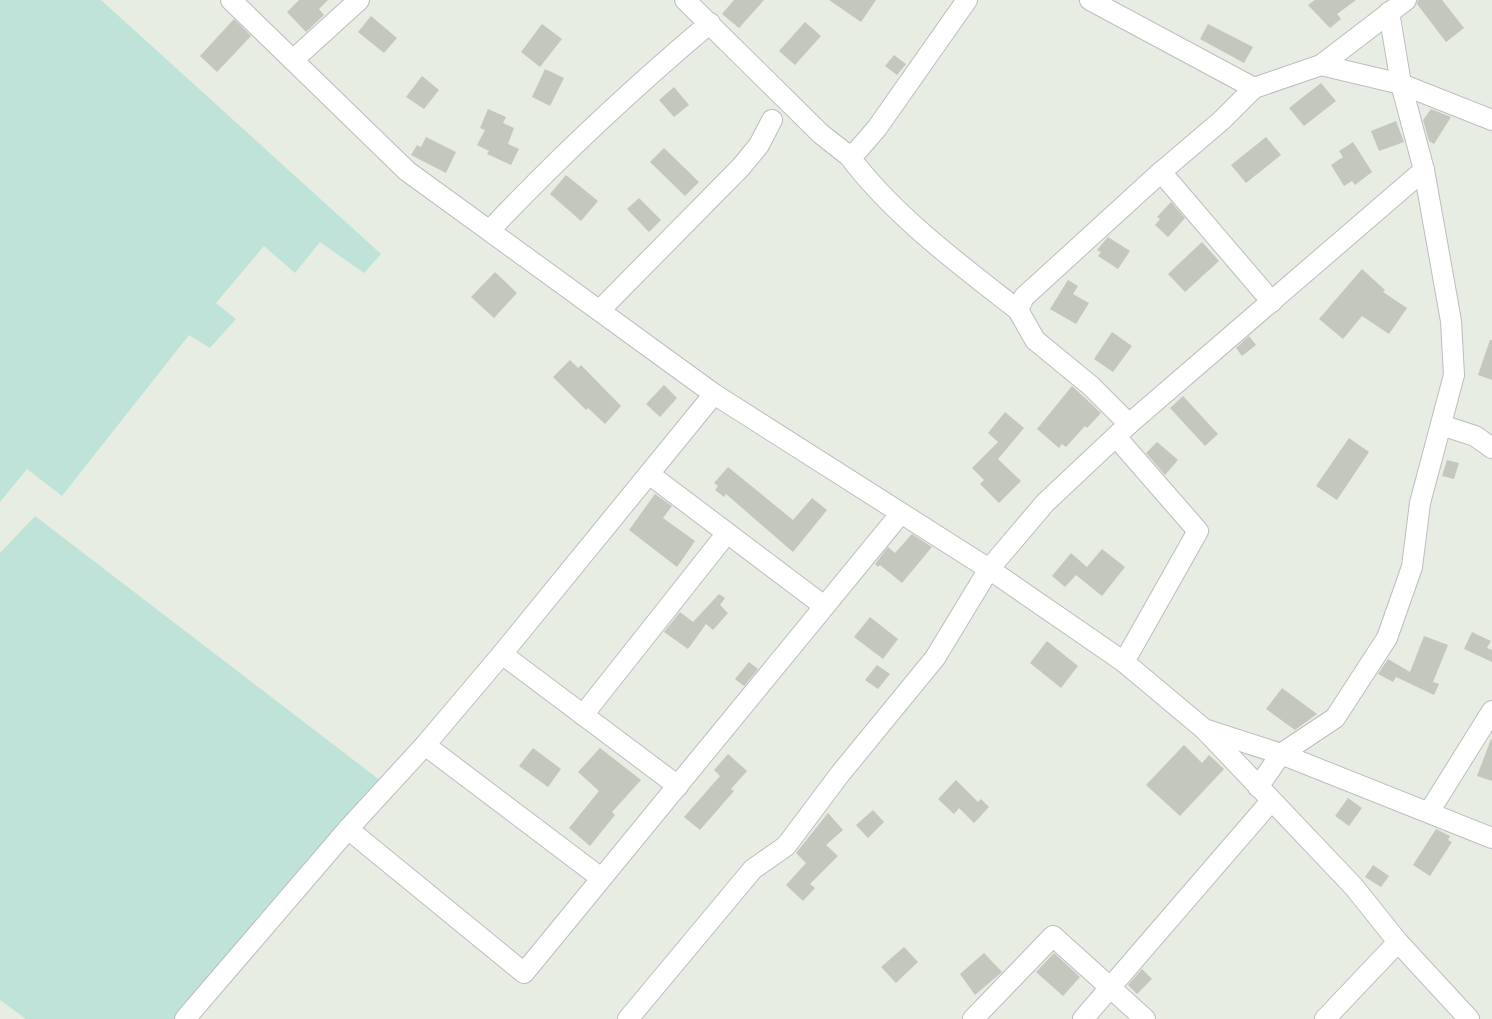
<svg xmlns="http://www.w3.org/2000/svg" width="1492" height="1019" font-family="'Golos Text',sans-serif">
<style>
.green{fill:#bfe3d9}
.building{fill:#c4c7be}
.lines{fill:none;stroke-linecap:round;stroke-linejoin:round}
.minor-casing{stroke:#bebcc3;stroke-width:22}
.minor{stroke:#fff;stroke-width:20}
</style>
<rect width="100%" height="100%" fill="#e7ede2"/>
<!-- green -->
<g class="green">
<polygon points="0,0 101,0 381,254 364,273 320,242 295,273 264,246 216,303 236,319 210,348 189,335 62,496 27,469 0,502"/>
<polygon points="35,516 381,781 177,1019 26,1019 0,1000 0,553"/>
</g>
<!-- building -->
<g class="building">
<polygon points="299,0 328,0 319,9 324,15 306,32 287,12"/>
<polygon points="734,0 764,0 739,28 722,14"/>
<polygon points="829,0 876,0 861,22"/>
<polygon points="1315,0 1356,0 1337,14 1341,19 1330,28 1308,5"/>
<polygon points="1418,0 1442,0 1464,28 1446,42 1417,4"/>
<polygon points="371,16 397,38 384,53 358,32"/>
<polygon points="234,19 251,36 217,72 200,56"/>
<polygon points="805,22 821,36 795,65 779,51"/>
<polygon points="542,24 562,39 540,67 521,52"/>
<polygon points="1208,24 1253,47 1244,63 1200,39"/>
<polygon points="894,55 906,64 897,75 885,66"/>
<polygon points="545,69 564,78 550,106 532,97"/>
<polygon points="422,76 439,90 424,109 406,97"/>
<polygon points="1321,83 1336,101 1304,126 1289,108"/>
<polygon points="674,87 689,105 674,117 659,100"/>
<polygon points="488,109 506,117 503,123 514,128 508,144 519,149 511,165 487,154 489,151 477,145 485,130 480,128"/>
<polygon points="1431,109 1451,117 1434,144 1429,141 1423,120"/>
<polygon points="1396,121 1404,142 1379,151 1371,131"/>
<polygon points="426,137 456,152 446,173 411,155 417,145 421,147"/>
<polygon points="1266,137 1281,155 1246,183 1231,165"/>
<polygon points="1353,142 1372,172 1355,185 1352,181 1344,186 1331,165 1343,157 1339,151"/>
<polygon points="664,148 699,182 685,196 650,162"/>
<polygon points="566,175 598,201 581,221 550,194"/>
<polygon points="639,198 661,220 649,232 627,209"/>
<polygon points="1171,202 1185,218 1168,237 1155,225 1160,219 1157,217"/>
<polygon points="1108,237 1130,251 1118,269 1098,256 1101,252 1097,250"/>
<polygon points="1202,242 1219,261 1185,292 1168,274"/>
<polygon points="1362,269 1385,290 1383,292 1407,308 1389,334 1362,316 1343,339 1319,319"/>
<polygon points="495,272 517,293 494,318 471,297"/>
<polygon points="1068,280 1078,286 1073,294 1089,303 1076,324 1050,309"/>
<polygon points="1112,332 1132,346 1113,372 1094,359"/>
<polygon points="1249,336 1256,345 1242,356 1236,348"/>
<polygon points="1490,340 1492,340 1492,380 1478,375"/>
<polygon points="570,360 578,368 581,365 621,406 605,424 588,408 586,410 553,377"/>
<polygon points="664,385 677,398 660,417 646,404"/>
<polygon points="1072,386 1101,413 1087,428 1085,426 1066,447 1062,444 1059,448 1037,429"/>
<polygon points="1183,396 1218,434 1205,446 1170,408"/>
<polygon points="1005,412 1024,428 998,459 1021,481 999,503 980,484 984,480 972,468 998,442 988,433"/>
<polygon points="1349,438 1369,452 1337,500 1316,486"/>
<polygon points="1157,442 1178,460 1165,475 1146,453"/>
<polygon points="1447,460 1459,463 1454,479 1442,476"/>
<polygon points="728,467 793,520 812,498 827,510 793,552 726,494 724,497 715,490 718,486 714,483"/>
<polygon points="655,494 672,506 663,518 695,541 677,567 629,530"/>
<polygon points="912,534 932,547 902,583 880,565 878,567 875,564 888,547 895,553"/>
<polygon points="1102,549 1125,567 1102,596 1076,575 1065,587 1052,576 1071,553 1087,567"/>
<polygon points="719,594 725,598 720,605 728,613 713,630 706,624 688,649 664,632 680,612 693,622"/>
<polygon points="870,617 898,639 883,659 854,637"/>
<polygon points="1472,632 1491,641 1487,648 1492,650 1492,662 1464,649"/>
<polygon points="1424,636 1448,645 1433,682 1439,684 1434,695 1396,677 1393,682 1378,674 1388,659 1410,672"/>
<polygon points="1047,641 1078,666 1061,688 1030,663"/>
<polygon points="749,662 758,669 744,686 735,679"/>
<polygon points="877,665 890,674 878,689 865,680"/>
<polygon points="1282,688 1317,714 1295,730 1266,709"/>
<polygon points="1491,739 1492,740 1492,781 1477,776"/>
<polygon points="1184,745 1202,763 1209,755 1224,769 1180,816 1146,785"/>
<polygon points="533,748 561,769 548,787 519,766"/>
<polygon points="600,748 641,780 612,812 615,815 590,846 569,828 599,791 578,772"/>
<polygon points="728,754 747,771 731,789 734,791 700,830 684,817 720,776 714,770"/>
<polygon points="956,780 978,802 981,799 989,807 974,823 959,808 954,814 938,799"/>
<polygon points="1348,798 1362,808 1349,826 1335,816"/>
<polygon points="873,810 884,822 868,838 856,825"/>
<polygon points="828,813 843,830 826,845 838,856 810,884 815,888 803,901 786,885 806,863 796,853"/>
<polygon points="1436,829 1450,836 1448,840 1452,842 1430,876 1413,865"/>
<polygon points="1373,865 1389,876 1381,887 1365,877"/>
<polygon points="904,947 918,962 896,983 881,967"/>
<polygon points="984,953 1002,972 975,995 960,974"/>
<polygon points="1054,953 1080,977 1063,996 1036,972"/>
<polygon points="1142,969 1152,979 1137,994 1128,985"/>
</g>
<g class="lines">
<defs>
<g id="minor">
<polyline points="231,0 407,171 714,394 989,569 1124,662 1204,729 1281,754 1492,838"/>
<polyline points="685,0 821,134 849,156 858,150 877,128 967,0"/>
<polyline points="1090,0 1254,88"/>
<polyline points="293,60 359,0"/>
<polyline points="1321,65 1401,84 1492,120"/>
<path d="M849 156C894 216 959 264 1018 310"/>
<polyline points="1161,172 1222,120 1254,88 1321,65 1406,0"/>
<path d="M490 230C560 156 633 88 710 23"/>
<polyline points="600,310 741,167 759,145 772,120"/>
<polyline points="1129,424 1091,386 1035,340 1018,310 1024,297 1161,172 1272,302"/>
<polyline points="1441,425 1475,436 1492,448"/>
<polyline points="1117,438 1198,531 1124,662"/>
<polyline points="649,474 824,606"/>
<polyline points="502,654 678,786"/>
<polyline points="583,715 727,533"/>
<polyline points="1206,731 1354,887 1398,942 1469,1019"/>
<polyline points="425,745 601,878"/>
<polyline points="1258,787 1281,754 1335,718 1387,638 1412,567 1420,503 1454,375 1451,321 1424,170 1401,84 1389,12"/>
<polyline points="1429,812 1492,711"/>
<polyline points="348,829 524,973 901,513"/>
<polyline points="185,1019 348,829 425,745 502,654 714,394"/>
<polyline points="628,1019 753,869 786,846 840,774 935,658 989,569 1045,503 1129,424 1424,170"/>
<polyline points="973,1019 1053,936 1145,1019"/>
<polyline points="1083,1019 1271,801"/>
<polyline points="1325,1019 1398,942"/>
</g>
</defs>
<!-- minor casing -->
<use href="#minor" class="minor-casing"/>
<!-- minor -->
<use href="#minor" class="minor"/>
</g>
</svg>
